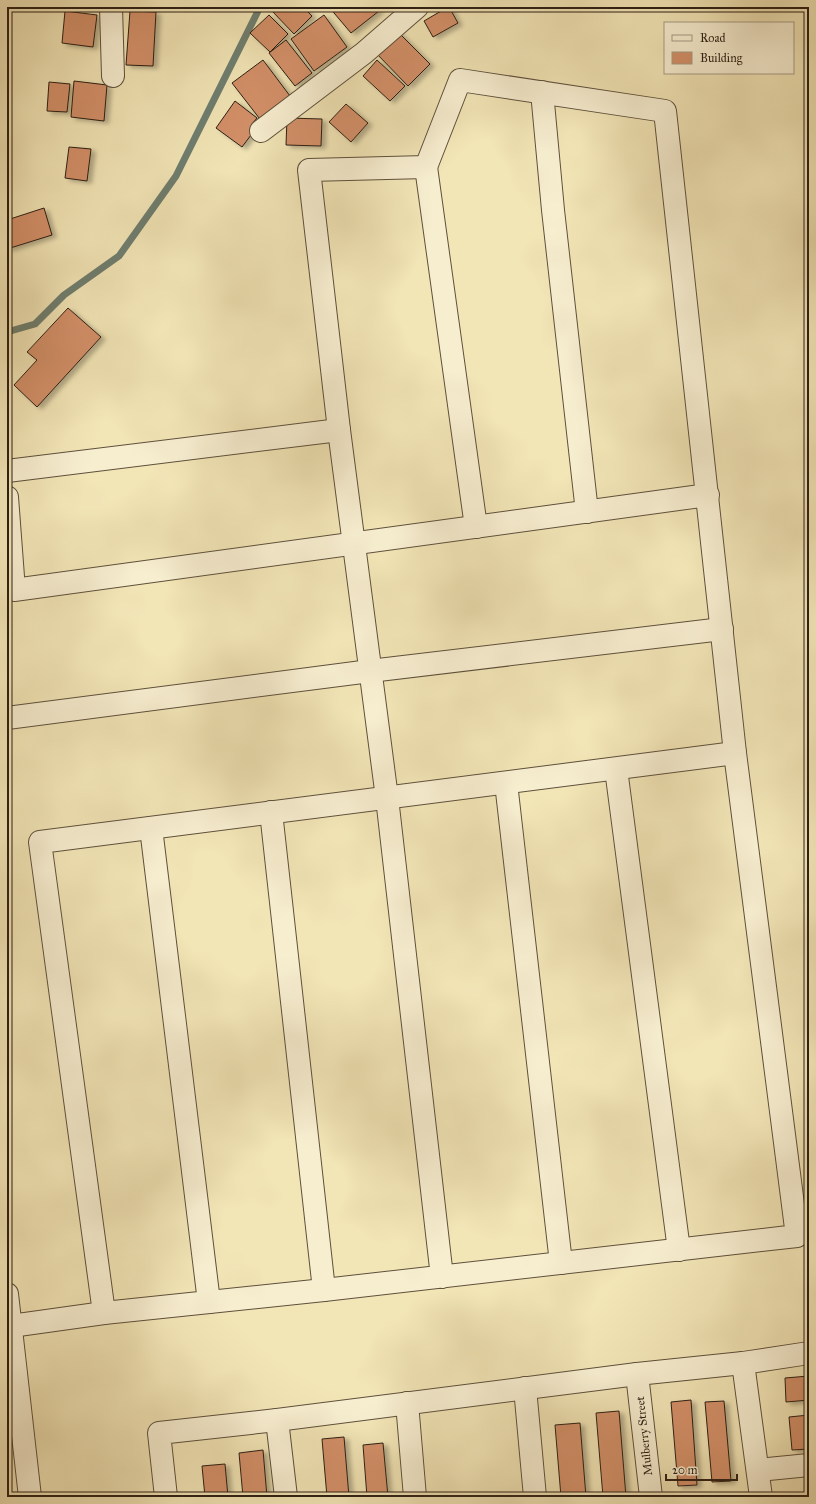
<svg xmlns="http://www.w3.org/2000/svg" width="816" height="1504" font-family="'IM FELL Great Primer',serif">
<style>
.lines{fill:none;stroke-linecap:round;stroke-linejoin:round}
.stream{stroke:#6f7f70;stroke-width:7}
.building{fill:#d39069;stroke:#2c1f14;filter:url(#shadow)}
.minor-casing{stroke:#5e503c;stroke-width:24}
.minor{stroke:#f7eed0;stroke-width:22}
.labels{text-anchor:middle;stroke-width:3;stroke-linejoin:round;paint-order:stroke}
.street-label{font-size:12px;fill:#2c1f14;stroke:#f7eed0}
</style>
<defs>
<filter id="shadow"><feDropShadow dx="4.5" dy="2.5" stdDeviation="2" flood-color="#0004"/></filter>
</defs>
<rect width="100%" height="100%" fill="#f2e5b6"/>
<filter id="stains"><feTurbulence type="fractalNoise" baseFrequency=".005" numOctaves="4"/><feColorMatrix values="0 0 0 0 .2 0 0 0 0 .09 0 0 0 0 .02 0 0 0 .5 -.17"/></filter>
<radialGradient id="worn" r=".72"><stop offset=".6" stop-color="#630" stop-opacity="0"/><stop offset="1" stop-color="#630" stop-opacity=".3"/></radialGradient>
<g class="lines">
<!-- stream -->
<polyline class="stream" points="7,332 35,324 64,295 119,256 176,176 260,7"/>
</g>
<!-- building -->
<g class="building">
<polygon points="276,7 303,7 312,16 294,34 272,11"/>
<polygon points="329,7 376,7 379,11 351,33"/>
<polygon points="448,7 449,7 458,23 433,37 424,21"/>
<polygon points="65,11 97,15 93,47 62,43"/>
<polygon points="130,11 156,12 153,66 126,65"/>
<polygon points="269,15 288,34 270,52 250,33"/>
<polygon points="324,15 347,47 314,71 291,39"/>
<polygon points="397,31 430,64 408,86 375,52"/>
<polygon points="286,40 312,73 295,86 269,53"/>
<polygon points="263,60 293,100 263,123 232,83"/>
<polygon points="377,60 405,86 390,101 363,76"/>
<polygon points="74,81 107,85 104,121 71,117"/>
<polygon points="49,82 70,84 67,112 47,111"/>
<polygon points="235,101 257,118 252,124 257,127 242,147 216,128"/>
<polygon points="346,104 368,123 351,142 329,122"/>
<polygon points="287,118 322,119 321,146 286,145"/>
<polygon points="69,147 91,149 87,181 65,178"/>
<polygon points="44,208 52,235 7,249 7,220"/>
<polygon points="68,308 101,337 37,407 14,385 37,360 27,352"/>
<polygon points="809,1376 809,1400 786,1402 785,1378"/>
<polygon points="691,1400 697,1485 678,1486 671,1402"/>
<polygon points="724,1401 731,1481 712,1482 705,1402"/>
<polygon points="619,1411 626,1497 603,1497 596,1413"/>
<polygon points="809,1415 809,1449 792,1450 789,1417"/>
<polygon points="580,1423 586,1497 561,1497 555,1425"/>
<polygon points="344,1437 349,1497 327,1497 322,1439"/>
<polygon points="383,1443 388,1497 367,1497 363,1445"/>
<polygon points="263,1450 267,1497 243,1497 239,1453"/>
<polygon points="225,1464 228,1497 205,1497 202,1466"/>
</g>
<g class="lines">
<defs>
<g id="minor">
<polyline points="111,7 113,76"/>
<polyline points="542,92 553,210 587,512"/>
<polyline points="261,131 364,53 417,7"/>
<polyline points="426,167 476,527"/>
<polyline points="7,471 339,430"/>
<polyline points="7,497 14,590 708,495"/>
<polyline points="7,718 370,671 722,629"/>
<polyline points="616,769 679,1250"/>
<polyline points="506,783 561,1263"/>
<polyline points="271,812 324,1290"/>
<polyline points="151,828 209,1302"/>
<polyline points="7,1294 30,1497"/>
<polyline points="104,1313 40,842 735,753"/>
<polyline points="11,1326 104,1313 324,1290 797,1236 735,753 665,111 460,80 426,167 309,170 339,430 387,798 442,1277"/>
<polyline points="743,1363 761,1497"/>
<polyline points="637,1374 651,1497"/>
<polyline points="525,1388 535,1497"/>
<polyline points="407,1403 415,1497"/>
<polyline points="277,1420 286,1497"/>
<polyline points="758,1470 809,1465"/>
<polyline points="166,1497 159,1433 277,1420 637,1374 743,1363 809,1353"/>
</g>
</defs>
<!-- minor casing -->
<use href="#minor" class="minor-casing"/>
<!-- minor -->
<use href="#minor" class="minor"/>
</g>
<g class="labels">
<!-- street labels -->
<g class="street-label">
<text transform="translate(644 1436) rotate(-96)" y="4">Mulberry Street</text>
</g>
</g>
<!-- margin -->
<rect width="816" height="1504" fill="none" stroke="#f2e5b6" stroke-width="24"/>
<rect x="8" y="8" width="800" height="1488" fill="none" stroke="#2c1f14" stroke-width="2"/>
<rect x="12" y="12" width="792" height="1480" fill="none" stroke="#2c1f14"/>
<!-- legend -->
<rect x="664" y="22" width="130" height="52" fill="#f7eed0" stroke="#a69b85"/>
<rect x="672" y="35" width="20" height="6" fill="#f7eed0" stroke="#a69b85"/>
<text x="700" y="42" font-size="12" fill="#2c1f14">Road</text>
<rect x="672" y="52" width="20" height="12" fill="#d39069" stroke="#a69b85"/>
<text x="700" y="62" font-size="12" fill="#2c1f14">Building</text>
<!-- scale -->
<path d="M666 1474v6h71v-6" fill="none" stroke="#2c1f14" stroke-width="2"/>
<text x="672" y="1474" font-size="12" fill="#2c1f14" stroke="#f7eed0" stroke-width="3" paint-order="stroke">20 m</text>
<rect width="100%" height="100%" filter="url(#stains)"/>
<rect width="100%" height="100%" fill="url(#worn)"/>
</svg>
